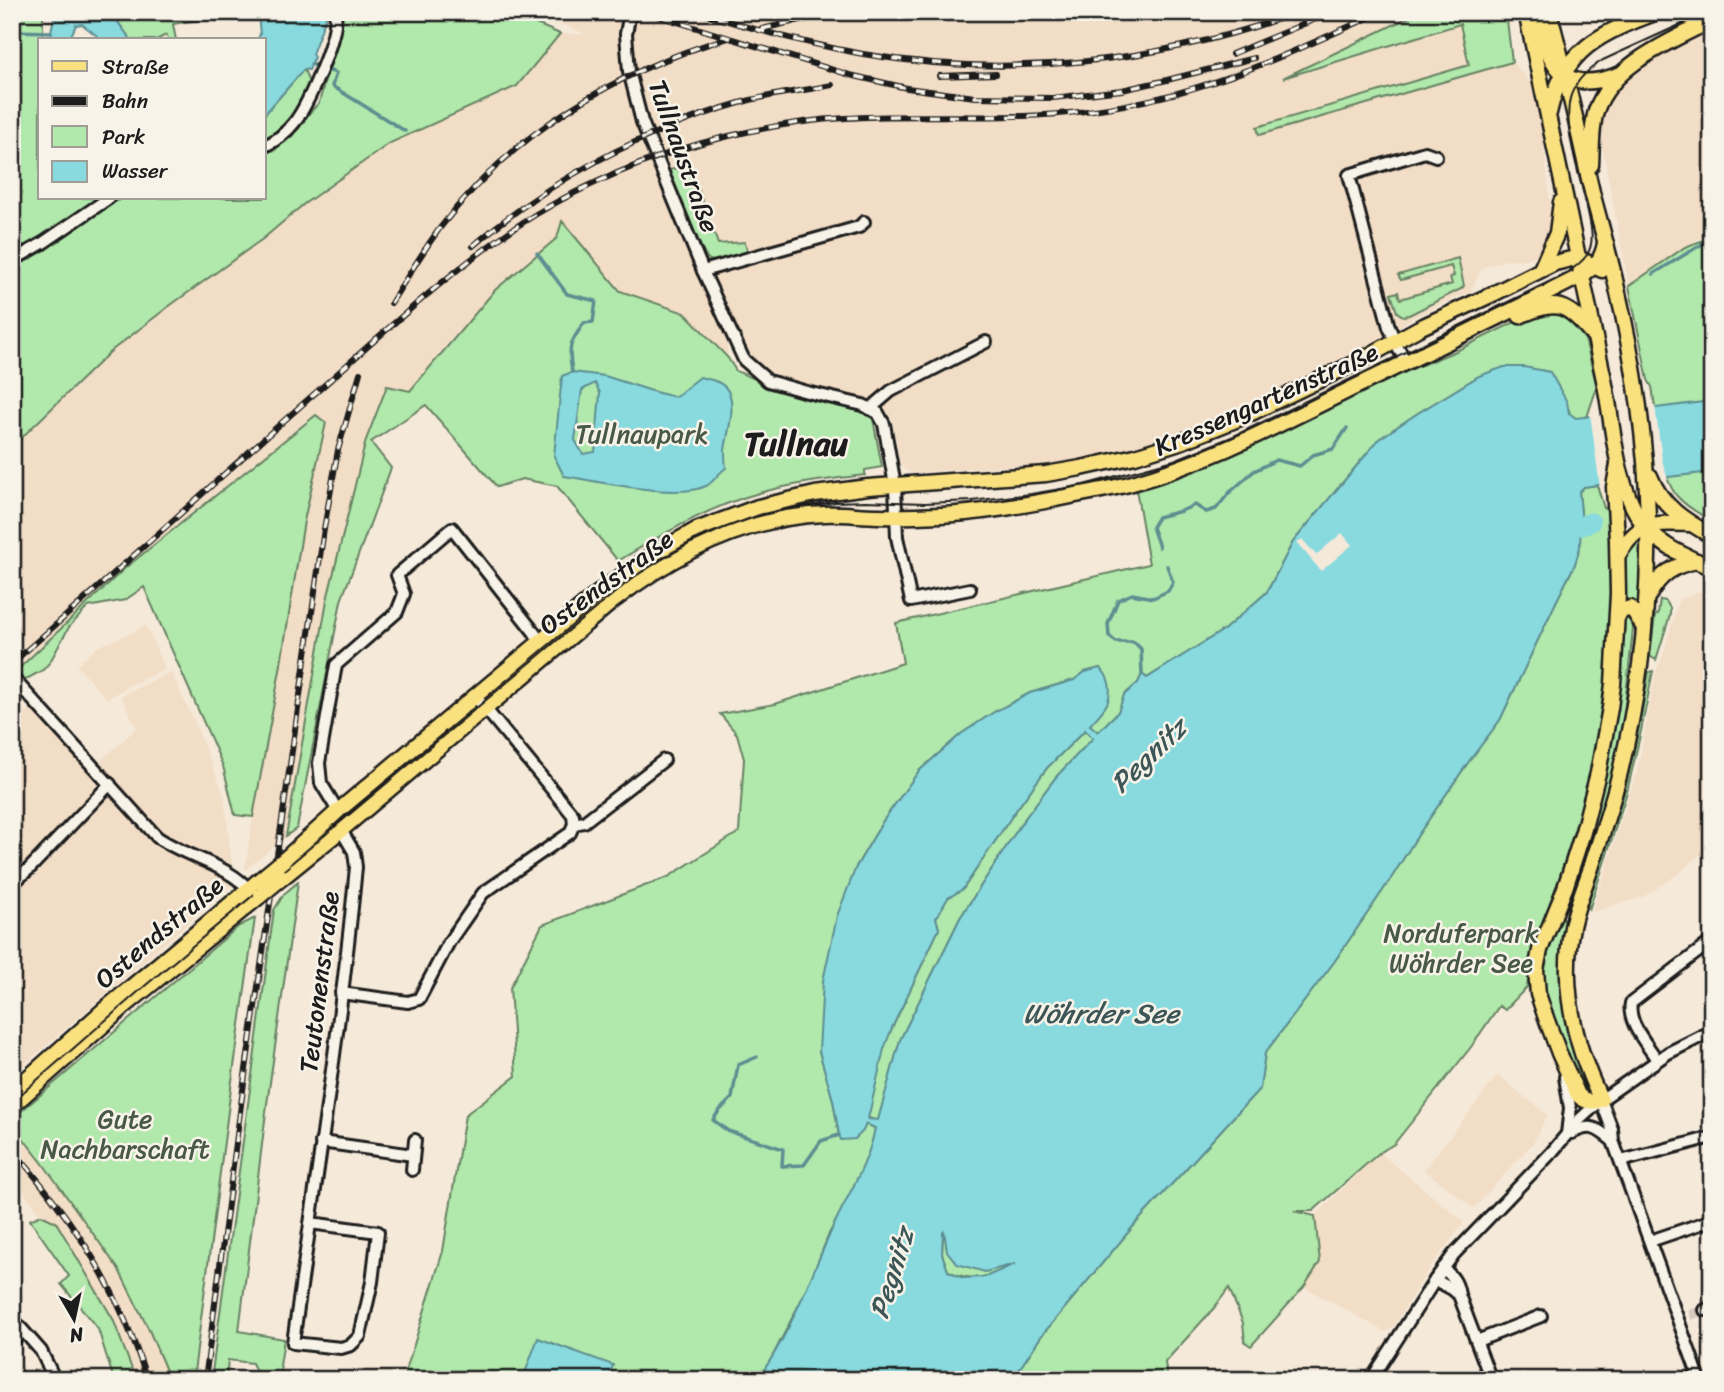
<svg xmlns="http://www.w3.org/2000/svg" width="1724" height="1392" font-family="Sriracha,sans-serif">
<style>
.built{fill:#f2ddc6;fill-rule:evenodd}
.green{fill:#b1e8ab;stroke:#668264;stroke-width:2}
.water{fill:#88dadf;stroke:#5d8e91;stroke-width:2;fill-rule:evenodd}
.pier{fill:#f5e9d9}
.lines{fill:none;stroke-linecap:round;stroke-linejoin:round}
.stream{stroke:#5d8e91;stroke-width:3.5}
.river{stroke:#88dadf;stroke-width:19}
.minor-tunnel{stroke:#d4cabd;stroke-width:10;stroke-dasharray:10 5;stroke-linecap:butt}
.minor-casing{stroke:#1c1c1c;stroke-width:16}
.major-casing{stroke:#1c1c1c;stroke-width:19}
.minor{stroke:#f7f3e8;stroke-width:10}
.major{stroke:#fae180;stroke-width:14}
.tram{stroke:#1c1c1c;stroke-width:2}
.rail-casing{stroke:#1c1c1c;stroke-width:6}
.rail{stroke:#f7f3e8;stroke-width:3.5;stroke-dasharray:10;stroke-linecap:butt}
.major-bridge-casing{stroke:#1c1c1c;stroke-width:19;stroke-linecap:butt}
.major-bridge{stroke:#fae180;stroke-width:14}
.labels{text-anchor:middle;stroke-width:5;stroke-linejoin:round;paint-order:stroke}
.street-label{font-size:26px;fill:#1c1c1c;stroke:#f7f3e8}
.park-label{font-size:26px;fill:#495947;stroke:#f7f3e8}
.water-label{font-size:28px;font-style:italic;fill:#3c5556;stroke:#f7f3e8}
.district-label{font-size:33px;font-weight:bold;fill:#1c1c1c;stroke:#f7f3e8}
</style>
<rect width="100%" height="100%" fill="#f5e9d9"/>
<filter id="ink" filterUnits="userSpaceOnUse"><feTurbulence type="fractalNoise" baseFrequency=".0143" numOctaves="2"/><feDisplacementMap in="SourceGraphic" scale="14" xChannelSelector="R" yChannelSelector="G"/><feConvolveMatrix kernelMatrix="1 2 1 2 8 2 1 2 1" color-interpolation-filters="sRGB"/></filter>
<g filter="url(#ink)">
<!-- built -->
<g class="built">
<path d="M534 12H1506L1512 62 1539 91 1544 114V148L1551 212 1547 239 1543 248 1537 256 1525 259H1510L1484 267 1481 270 1470 293 1467 295 1459 296 1411 319 1363 350 1232 414 1192 430 1132 449 1064 464 1029 469 1019 465 912 473 905 470 900 462 892 418 865 403 772 378 751 363 713 298 727 340 728 358 685 313 620 291 562 222 557 238 495 290 410 391 387 386 366 440 327 600 286 836 245 870 253 817 280 670 304 521 326 422 316 415 124 569 12 675V447L111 351 168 307 264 238 304 204 390 143 517 86 560 34H585ZM670 171 695 183 718 244 745 242 709 260 704 254Z"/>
<polygon points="1712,27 1712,231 1685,247 1629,286 1602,145 1601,133 1605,110 1617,89 1635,72"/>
<polygon points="1697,592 1712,593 1712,844 1678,874 1645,896 1592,912 1638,768 1656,671 1661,661 1679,600"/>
<polygon points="146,626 165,669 130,685 107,699 77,666 96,648"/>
<polygon points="171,672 193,719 224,795 234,883 12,1075 12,724 20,715 35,707 92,768 137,728 121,696"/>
<polygon points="1498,1075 1547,1115 1533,1143 1474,1208 1424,1170"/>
<polygon points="12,1124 44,1165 119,1270 149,1330 170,1380 136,1380 113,1319 56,1222 41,1215 12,1177"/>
<polygon points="1380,1153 1464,1222 1427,1272 1393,1327 1386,1332 1304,1287 1320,1262 1315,1216"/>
</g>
<!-- green -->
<g class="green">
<polygon points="12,12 43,12 43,40 40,40 40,198 98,198 16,254 12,246"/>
<polygon points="116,12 215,12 204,19 173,24 176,40 169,40 166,35 158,39 159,40 131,40 115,18"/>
<polygon points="339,12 508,12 560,34 517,86 390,143 304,204 264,238 168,307 111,351 12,447 12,267 93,213 123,198 264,198 264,153 275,150 319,103 335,43"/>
<polygon points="1420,12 1506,12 1512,62 1259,135 1257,127 1469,65 1460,24 1283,78"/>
<polygon points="304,69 310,86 290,121 264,140 264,115"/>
<polygon points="684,167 696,183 718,244 745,242 748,253 715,261 709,260 704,254 669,170"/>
<path d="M562 221 620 291 685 313 728 358 736 371 781 390 867 413 873 419 882 467 865 470V475C830 479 794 483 759 493 708 507 663 534 618 561L557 486 522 479 497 487 426 405 371 442 391 468 341 601 297 828 286 836 327 600 366 440 387 386 410 391 495 290 557 238Z"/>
<path d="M1712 237V521C1699 514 1685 506 1676 495 1657 469 1658 418 1652 387L1648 380 1629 286 1685 247Z"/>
<polygon points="1458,258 1464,286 1461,289 1409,315 1403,316 1397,312 1391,294 1398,292 1400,299 1452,284 1450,277 1454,276 1451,266 1401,280 1398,275"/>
<polygon points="1546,310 1566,314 1583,334 1585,339 1597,387 1587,417 1576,419 1570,415 1569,410 1479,376 1418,413 1379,439 1293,542 1267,592 1225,629 1147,678 1142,674 1138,683 1124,695 1118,712 1098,732 1090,726 1100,668 1085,672 1074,680 1030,693 994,712 961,734 919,771 883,821 856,867 892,1028 939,929 936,918 948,897 963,889 1014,813 1047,768 1085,730 1094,737 1056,777 1023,821 960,918 900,1040 878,1121 868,1118 819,1051 833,1100 839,1135 865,1124 875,1128 872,1144 858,1180 829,1234 807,1289 767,1367 757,1380 403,1380 443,1251 465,1115 516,1076 510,988 542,925 668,877 739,832 744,759 737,734 720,714 775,704 903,663 896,623 1149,564 1136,489 1190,471 1238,452 1404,372 1456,351 1533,313"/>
<polygon points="316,415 326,423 304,521 280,670 253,817 235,815 223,766 144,587 125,600 88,607 69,627 50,662 43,670 12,687 12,675 124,569"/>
<polygon points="1597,485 1604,508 1610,509 1612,566 1611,617 1607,672 1598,730 1591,768 1582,805 1559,879 1539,933 1531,960 1527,987 1505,1010 1499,1006 1471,1047 1394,1144 1379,1153 1313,1211 1294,1211 1315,1216 1320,1262 1304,1287 1251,1346 1245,1342 1243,1323 1229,1288 1214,1308 1165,1362 1167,1378 1166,1380 1012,1380 1042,1335 1136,1223 1260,1088 1265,1053 1334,962 1390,880 1418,835 1467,764 1500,720 1555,604 1575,564 1581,513 1579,492 1584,487"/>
<polygon points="1639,537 1642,538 1640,607 1636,604 1624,603 1625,563 1627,553"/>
<polygon points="1660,600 1666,601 1670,608 1670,615 1656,660 1650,656 1655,615 1658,614"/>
<polygon points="1625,613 1634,619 1622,734 1606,811 1572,906 1569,903 1589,844 1594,821 1607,752 1620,664"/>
<polygon points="1653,671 1641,731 1627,792 1589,910 1588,903 1624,793 1638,732 1649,672"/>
<polygon points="298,882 267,1104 239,1331 284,1339 280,1366 284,1380 260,1380 252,1363 228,1360 226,1380 211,1380 274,910 284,894"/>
<polygon points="1561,915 1567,923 1566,942 1589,1087 1581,1093 1543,989 1542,961"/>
<polygon points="255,918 231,1088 193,1380 170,1380 149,1330 119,1270 44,1165 12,1124 12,1119 239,926"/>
<polygon points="41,1215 56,1222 113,1319 136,1380 114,1380 98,1329 61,1284 69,1276 30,1220"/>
<path d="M945 1231 947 1251 1016 1263 1014 1265C988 1276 975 1284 948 1271L942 1254 943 1232Z"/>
</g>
<!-- water -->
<g class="water">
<polygon points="55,12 116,12 115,18 131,40 97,40 97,36 82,24 76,25 69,40 53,40 51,32"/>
<polygon points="258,12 325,12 326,17 312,54 314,57 309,70 304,69 264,115 264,40 257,40 260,35"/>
<path d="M1504 367H1524L1550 372 1567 402 1569 413 1576 418 1712 401V472L1597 485 1584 487 1579 492 1581 513 1580 547 1575 564 1555 604 1500 720 1467 764 1418 835 1390 880 1334 962 1265 1053 1260 1088 1136 1223 1042 1335 1012 1380H757C789 1336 807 1285 829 1236 844 1200 868 1167 875 1128L866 1124 863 1131 855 1139 841 1140 839 1135 833 1100 819 1051 823 981 837 916 856 867 883 821 919 771 961 734 994 712 1030 693 1074 680 1085 672 1100 668C1105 672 1107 676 1109 683 1113 703 1102 711 1090 725L1098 732 1118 712 1124 695 1138 683 1142 674 1147 678 1225 629 1267 592 1293 542 1379 439 1418 413 1479 376ZM1085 730 1093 738 1056 777 1023 821 960 918 900 1040 878 1120 868 1119 884 1049 892 1028 939 929 936 918 948 898 963 889 1014 813 1047 768ZM944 1231 947 1251 957 1264 985 1272 1015 1264 985 1277 963 1278 948 1271 942 1254 943 1232Z"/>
<path d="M572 372 605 376 655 392 675 397 700 377C709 379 720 381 726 388 738 402 727 434 725 450 725 456 725 462 726 468 718 473 714 482 706 486 679 500 596 481 564 476L554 456 562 376ZM595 383 600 393 595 452 583 454 575 440 582 390Z"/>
<polygon points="538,1338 613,1365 608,1380 542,1380 525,1373"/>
</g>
<!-- pier -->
<g class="pier">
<polygon points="1655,405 1662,460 1668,480 1600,488 1590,413"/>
<polygon points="1342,533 1352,545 1321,571 1297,543 1302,539 1316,555"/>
</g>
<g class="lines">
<!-- stream -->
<g class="stream">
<polyline points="12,31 51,32"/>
<polyline points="311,64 336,73 332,86 405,131"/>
<path d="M537 253 567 294 596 301 593 322 584 323C569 344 568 346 572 372"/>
<polyline points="1653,274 1712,238"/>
<polyline points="1159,547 1152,527 1158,517 1181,511 1195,505 1206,512 1216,509 1229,493 1254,471 1276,460 1300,466 1313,455 1333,449 1347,428"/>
<polyline points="1142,674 1141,649 1134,642 1116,642 1109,636 1108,624 1118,600 1132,594 1153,598 1168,591 1173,582 1167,566"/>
<polyline points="757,1057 738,1065 732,1098 719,1111 713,1120 728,1131 783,1149 782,1166 804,1165 821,1141 839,1135"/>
</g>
<!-- river -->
<polyline class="river" points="1580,526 1591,522"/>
<!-- minor-tunnel -->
<polyline class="minor-tunnel" points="1690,1315 1705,1310"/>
<defs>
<g id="minor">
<polyline points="630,12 626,34 629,71 642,122 703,271 744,360 768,381 807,392 863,405 878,413 884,424 895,485 897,537 911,601 970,589"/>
<path d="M264 146C275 142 287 132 294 123 308 105 340 33 335 12"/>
<polyline points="12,261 43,243 109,198"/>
<polyline points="703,271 859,227 864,222"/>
<polyline points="1407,362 1399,350 1389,327 1349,175 1425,152 1436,156"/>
<polyline points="870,409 891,391 986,342"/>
<path d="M12 677 157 837C187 858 229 864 252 893"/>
<polyline points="338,811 321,783 319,763 336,665 397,612 404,594 397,575 452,528 534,632 540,642"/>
<polyline points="574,824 584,822 664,760"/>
<polyline points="12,884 29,869 110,784"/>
<polyline points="341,993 408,1002 419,999 449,942 483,893 570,833 574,824 573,815 475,696"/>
<path d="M1657 1060C1647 1044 1627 1023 1631 1003L1712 941"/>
<polyline points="1565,1077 1570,1108 1567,1134"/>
<polyline points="1601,1100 1612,1129 1613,1141 1700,1380"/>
<path d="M1572 1133C1591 1123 1597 1128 1613 1141"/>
<polyline points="321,1142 413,1155"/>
<polyline points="1621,1161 1712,1137"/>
<polyline points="412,1170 415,1140"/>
<path d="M310 1223 378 1232 372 1282 360 1336 351 1345 341 1348 293 1343C315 1184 341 1026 356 867L354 852 341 830"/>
<polyline points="1650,1241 1712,1220"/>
<path d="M1443 1268C1453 1277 1457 1282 1459 1295L1491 1380"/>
<polyline points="1435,1280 1452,1289 1459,1295"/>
<polyline points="1705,1310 1712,1307"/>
<polyline points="12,1318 41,1351 55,1380"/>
<polyline points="12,1341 23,1331"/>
<polyline points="1477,1341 1541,1316"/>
<polyline points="1371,1380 1435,1280 1454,1254 1552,1152 1578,1121 1601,1100 1668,1053 1712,1031"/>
</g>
<g id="major">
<path d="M1526 12C1551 133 1577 254 1603 375 1614 423 1613 475 1639 518 1656 545 1683 555 1712 568"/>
<path d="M1535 12C1540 24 1542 37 1547 49 1561 85 1585 87 1618 75"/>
<path d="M1549 12C1566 72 1578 132 1592 192 1600 223 1609 253 1616 284 1637 373 1650 464 1648 556 1647 628 1637 702 1620 772 1612 805 1601 836 1591 868 1584 888 1576 907 1572 927 1560 987 1575 1046 1601 1100 1591 1103 1585 1102 1578 1095L1559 1053 1546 1018 1538 994 1536 970 1540 950 1565 888 1583 832 1598 773 1610 708 1613 684 1618 594 1617 540 1614 487 1618 464"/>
<polyline points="1691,12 1693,22 1699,27"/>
<path d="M1549 113C1563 49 1601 33 1657 12"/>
<path d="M1591 165C1592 148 1591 128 1596 111 1612 64 1671 41 1712 20"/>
<polyline points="1541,269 1557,233 1561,202"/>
<path d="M1520 316C1556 299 1567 303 1592 334"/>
<path d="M1650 476C1661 506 1685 521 1712 536"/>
<path d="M1618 555C1639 521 1652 523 1689 524"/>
<path d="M1649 595C1660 574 1674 565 1697 561"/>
<polyline points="1617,617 1622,611 1630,608 1635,613 1644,628"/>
<polyline points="285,859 338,811 602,590 653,554 696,530 758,507 815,494 868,487 1046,474 1081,468 1135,456 1183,441 1243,417 1361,360 1419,328 1493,294 1555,263 1571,259 1582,260 1602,270"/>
<path d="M283 877 341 830 613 601C675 553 745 517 825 514 843 513 860 516 878 516 899 517 920 516 941 515 980 513 1018 506 1056 499 1080 494 1105 490 1129 484 1206 463 1276 426 1347 391 1423 354 1500 317 1575 279 1591 270 1602 263 1605 243"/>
<polyline points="12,1092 105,1009 257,882"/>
<polyline points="12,1106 126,1005 261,895"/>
</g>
</defs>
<!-- minor casing -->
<use href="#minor" class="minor-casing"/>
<!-- major casing -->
<use href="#major" class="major-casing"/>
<!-- minor -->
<use href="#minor" class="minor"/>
<!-- major -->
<use href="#major" class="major"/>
<!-- tram -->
<path class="tram" d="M12 1102 146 985 579 622 634 577 661 560 691 543 724 528 755 517 785 509 835 502 865 501 925 503 972 501 1031 494 1084 485 1174 460 1234 436 1567 273C1574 268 1582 262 1587 255 1595 242 1591 226 1588 212 1582 182 1561 124 1571 95 1577 79 1589 69 1603 60L1708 12"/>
<defs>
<g id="rail">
<polyline points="645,12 850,75 907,88 975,97 1053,98 1122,90 1167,80 1254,58"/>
<path d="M698 12C752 29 807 44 863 54 1007 79 1161 63 1298 12"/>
<polyline points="762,29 800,20 873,12"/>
<polyline points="1232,54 1332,12"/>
<polyline points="939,76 996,74"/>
<path d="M473 246C550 179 645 130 743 102 772 94 803 91 832 85"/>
<path d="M391 303C407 278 422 252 440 228 512 134 615 71 728 38"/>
<path d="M12 663C114 575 212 484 313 395 378 338 441 278 513 229 574 187 657 153 729 136 767 127 807 120 846 118 917 113 988 120 1059 114 1103 110 1148 102 1191 89 1256 70 1319 40 1381 12"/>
<path d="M12 1149C75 1222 119 1288 147 1380"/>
<polyline points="205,1380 242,1097 324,529 338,450 360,373"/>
</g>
</defs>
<!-- rail casing -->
<use href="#rail" class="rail-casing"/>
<!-- rail -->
<use href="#rail" class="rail"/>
<defs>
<g id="major-bridge">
<polyline points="257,882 285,859"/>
<polyline points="261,895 283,877"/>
</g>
</defs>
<!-- major-bridge casing -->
<use href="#major-bridge" class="major-bridge-casing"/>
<!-- major-bridge -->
<use href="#major-bridge" class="major-bridge"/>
</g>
</g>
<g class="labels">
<!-- street labels -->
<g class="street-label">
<text transform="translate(684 156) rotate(70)" y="9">Tullnaustraße</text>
<text transform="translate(1266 399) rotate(-24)" y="9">Kressengartenstraße</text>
<text transform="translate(606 582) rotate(-36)" y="9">Ostendstraße</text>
<text transform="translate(159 932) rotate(-40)" y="9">Ostendstraße</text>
<text transform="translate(319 982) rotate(-83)" y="9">Teutonenstraße</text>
</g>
<!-- park labels -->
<g class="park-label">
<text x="642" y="443">Tullnaupark</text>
<text x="1461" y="942">Norduferpark<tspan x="1461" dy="30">Wöhrder See</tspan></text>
<text x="125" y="1128">Gute<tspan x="125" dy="30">Nachbarschaft</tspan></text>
</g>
<!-- water labels -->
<g class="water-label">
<text transform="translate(1148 755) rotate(-44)" y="10">Pegnitz</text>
<text x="1101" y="1023">Wöhrder See</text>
<text transform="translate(891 1273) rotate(-73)" y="10">Pegnitz</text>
</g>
<!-- district labels -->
<g class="district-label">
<text x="796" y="455">Tullnau</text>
</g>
</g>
<!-- margin -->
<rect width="1724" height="1392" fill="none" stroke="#f7f3e8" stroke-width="42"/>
<rect x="21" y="21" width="1682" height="1350" fill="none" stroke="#1c1c1c" stroke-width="2.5" filter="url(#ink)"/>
<!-- legend -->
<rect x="38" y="38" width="228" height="161" fill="#f7f3e8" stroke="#9f9d96" stroke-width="2"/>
<rect x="52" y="61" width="35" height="10" fill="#fae180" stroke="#9f9d96" stroke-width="2"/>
<text x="102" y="74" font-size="21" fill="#1c1c1c">Straße</text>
<rect x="52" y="96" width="35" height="10" fill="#1c1c1c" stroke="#9f9d96" stroke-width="2"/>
<text x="102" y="108" font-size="21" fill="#1c1c1c">Bahn</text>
<rect x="52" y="126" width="35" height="21" fill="#b1e8ab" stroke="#9f9d96" stroke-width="2"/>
<text x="102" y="144" font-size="21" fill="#1c1c1c">Park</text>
<rect x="52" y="161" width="35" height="21" fill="#88dadf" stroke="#9f9d96" stroke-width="2"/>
<text x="102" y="178" font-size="21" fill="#1c1c1c">Wasser</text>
<!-- north arrow -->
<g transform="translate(74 1319) rotate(171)" stroke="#f7f3e8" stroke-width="5" paint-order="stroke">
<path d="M0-5L12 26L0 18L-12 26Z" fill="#1c1c1c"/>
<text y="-10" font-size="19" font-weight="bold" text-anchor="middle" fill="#1c1c1c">N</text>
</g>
</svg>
